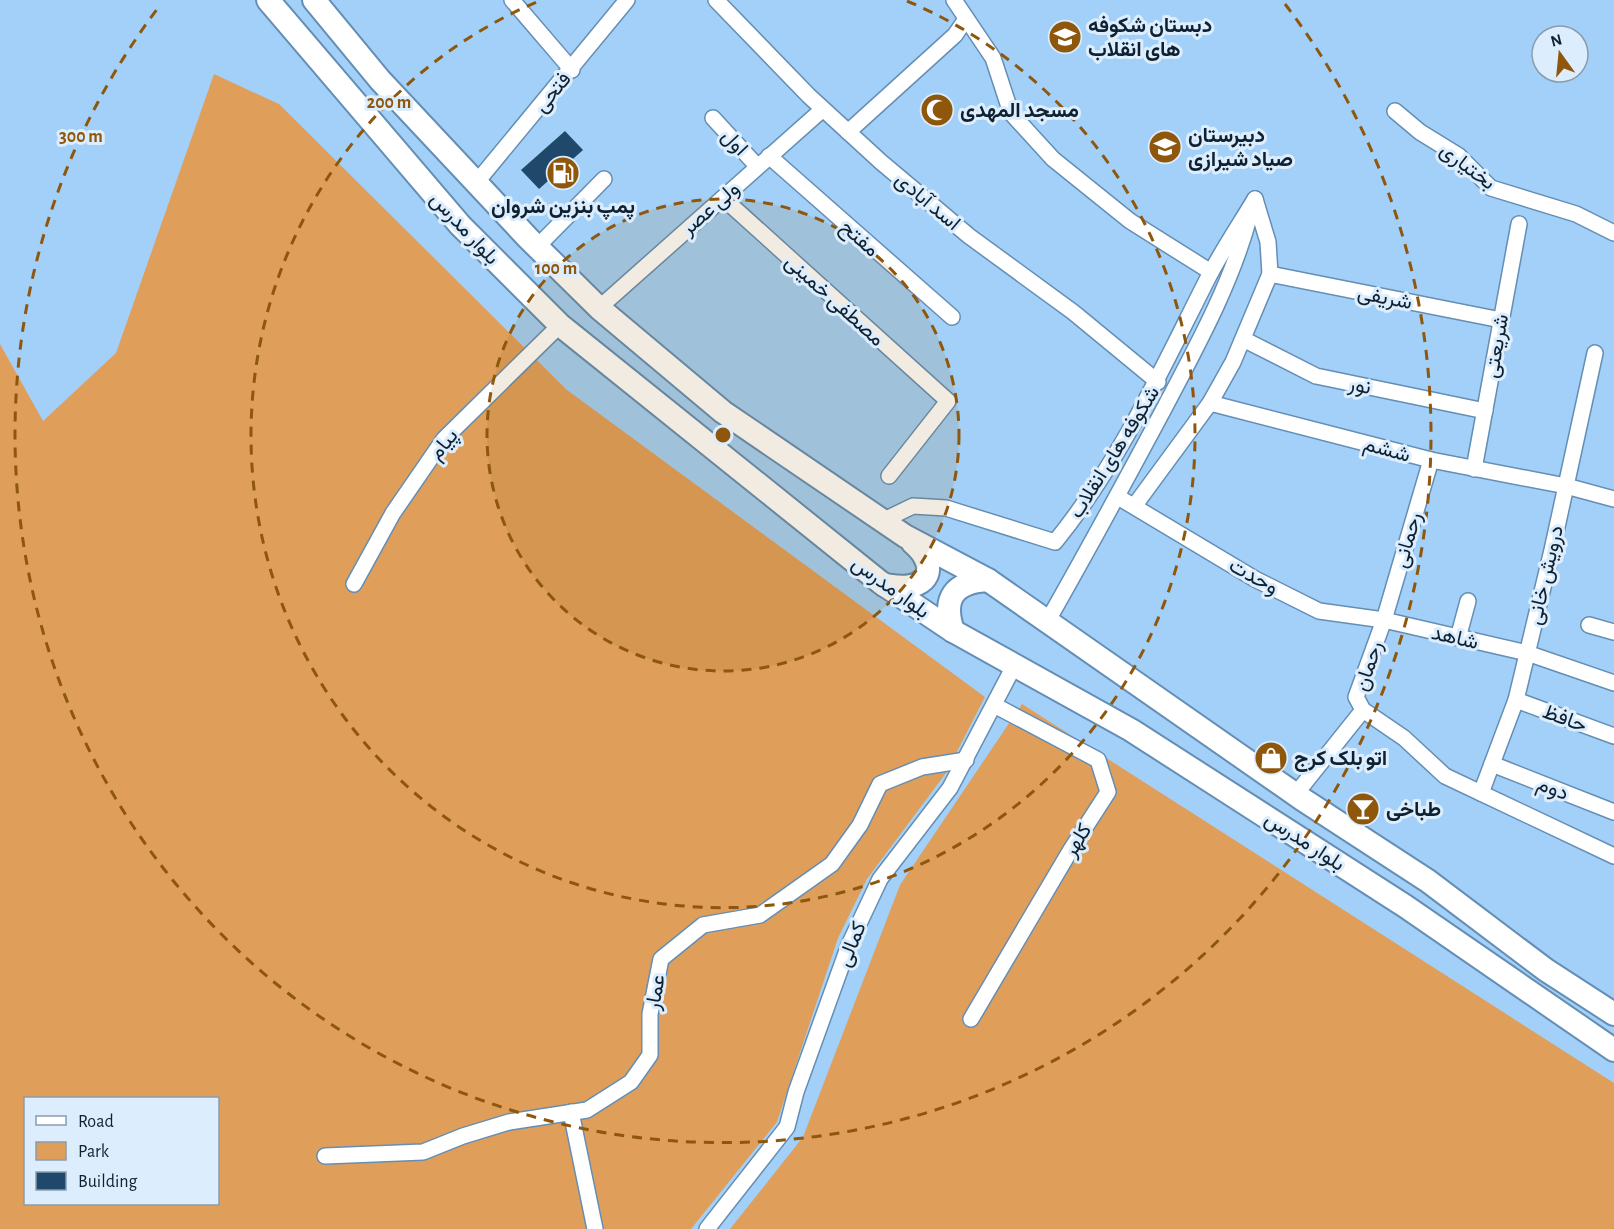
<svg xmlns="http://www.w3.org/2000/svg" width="1614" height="1229" font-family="'Alegreya Sans',Vazirmatn,sans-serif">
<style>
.green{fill:#df9f5b;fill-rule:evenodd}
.building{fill:#1f486a}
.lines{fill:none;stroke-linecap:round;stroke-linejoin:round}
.minor-casing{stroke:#648eb4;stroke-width:18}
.highway-casing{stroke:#648eb4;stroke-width:26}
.minor{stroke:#fff;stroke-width:15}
.highway{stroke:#fff;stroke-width:22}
.ring{fill:none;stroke:#8e570c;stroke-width:3;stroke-dasharray:10 8}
.labels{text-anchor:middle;stroke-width:6;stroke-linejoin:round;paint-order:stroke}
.poi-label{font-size:21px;font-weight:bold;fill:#0f2130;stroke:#dceefe;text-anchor:start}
.street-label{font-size:21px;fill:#0f2130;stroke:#dceefe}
.centre{fill:#8e570c;stroke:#dceefe;stroke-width:3}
.ring-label{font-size:18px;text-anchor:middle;font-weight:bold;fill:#8e570c;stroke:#dceefe;stroke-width:6;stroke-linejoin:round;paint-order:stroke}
</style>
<rect width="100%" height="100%" fill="#a3d0f8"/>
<!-- green -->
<g class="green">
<path d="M214 74 279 104 567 390 985 697 946 773 867 879 838 938 777 1122 691 1229H0V344L43 421 116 353ZM26 1098H218V1204H26Z"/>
<polygon points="1022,704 1614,1083 1614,1229 730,1229 803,1137 900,885"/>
</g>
<!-- building -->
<polygon class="building" points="565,131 583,150 539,189 521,170"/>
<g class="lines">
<defs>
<g id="minor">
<polyline points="512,0 572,70"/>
<polyline points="716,0 809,96 881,162 969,236 1073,312 1158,382"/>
<polyline points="954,0 993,58 1011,113 1053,159 1130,221 1211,272"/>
<polyline points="1395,111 1420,132 1459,156 1491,188 1576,214 1614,233"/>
<polyline points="713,118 757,166"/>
<polyline points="848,132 955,35 966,19"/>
<polyline points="769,156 952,317"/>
<polyline points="476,183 627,0"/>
<polyline points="723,198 948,401 889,476"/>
<polyline points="537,247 604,179"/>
<polyline points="1270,274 1501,320"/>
<polyline points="599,308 823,109"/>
<polyline points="1243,339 1316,376 1485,411"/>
<polyline points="1210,403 1431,460 1566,486 1614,499"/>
<polyline points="1431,460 1384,620 1356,697 1363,710 1404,738 1445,776 1614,856"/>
<polyline points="1474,469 1519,224"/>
<polyline points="1118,497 1255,579 1319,611 1384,620 1527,653 1614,683"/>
<polyline points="1135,505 1210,403 1233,362 1270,274 1268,242 1255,199"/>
<path d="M882 521 913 506 946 508 1055 542C1121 461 1163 366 1210 274 1224 248 1240 224 1255 199"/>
<polyline points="354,584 393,513 444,439 560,325"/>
<path d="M1047 622C1088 550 1127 478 1166 405 1198 344 1231 284 1249 218"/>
<polyline points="1589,625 1614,632"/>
<polyline points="1458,638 1468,601"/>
<polyline points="1516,700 1614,736"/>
<polyline points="1492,764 1614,812"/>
<polyline points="1481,793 1516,700 1552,550 1595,353"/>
<polyline points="1295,795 1363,710"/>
<polyline points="971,1019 1070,851 1108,792 1098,760 994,705"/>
<polyline points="571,1112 595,1229"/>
<polyline points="325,1156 423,1152 463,1136 509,1122 587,1110 631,1082 650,1055 650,1014 661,959 703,925 760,915 832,864 860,825 880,784 922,767 966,760"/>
<polyline points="707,1229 787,1127 796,1092 849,945 880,879 950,788 1014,666"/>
</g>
<g id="highway">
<polyline points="268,0 460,225 560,325 880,582 953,631 1131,730 1405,906 1614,1050"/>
<polyline points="314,0 380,80 528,238 599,308 723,412 905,536 988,580 1302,799 1428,881 1546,970 1614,1014"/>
<path d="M884 585C894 586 907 589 917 584 938 574 925 553 913 543"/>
<path d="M953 631C942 598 954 582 988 580"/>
</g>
</defs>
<!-- minor casing -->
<use href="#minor" class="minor-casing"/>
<!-- highway casing -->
<use href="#highway" class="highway-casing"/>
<!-- minor -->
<use href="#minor" class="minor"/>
<!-- highway -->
<use href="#highway" class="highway"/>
</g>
<!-- distance rings -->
<circle cx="723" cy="435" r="236" fill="#8e570c" fill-opacity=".12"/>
<g class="ring">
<circle cx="723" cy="435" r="236"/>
<path d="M907 1A472 472 0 1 1 539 1"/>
<path d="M1285 4A708 708 0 1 1 161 4"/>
</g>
<!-- icons -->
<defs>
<symbol id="school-disc" viewBox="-11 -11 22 22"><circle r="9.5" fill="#8e570c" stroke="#dceefe"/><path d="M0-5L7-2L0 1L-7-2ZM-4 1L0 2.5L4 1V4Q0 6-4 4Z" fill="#fff"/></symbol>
<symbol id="mosque-disc" viewBox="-11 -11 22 22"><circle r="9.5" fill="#8e570c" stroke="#dceefe"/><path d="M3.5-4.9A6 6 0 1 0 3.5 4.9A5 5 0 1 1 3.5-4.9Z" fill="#fff"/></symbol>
<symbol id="fuel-disc" viewBox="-11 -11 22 22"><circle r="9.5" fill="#8e570c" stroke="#dceefe"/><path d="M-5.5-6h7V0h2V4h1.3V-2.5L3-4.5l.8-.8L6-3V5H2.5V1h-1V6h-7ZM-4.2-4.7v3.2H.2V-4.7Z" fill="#fff"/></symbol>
<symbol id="shop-disc" viewBox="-11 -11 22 22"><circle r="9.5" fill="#8e570c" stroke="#dceefe"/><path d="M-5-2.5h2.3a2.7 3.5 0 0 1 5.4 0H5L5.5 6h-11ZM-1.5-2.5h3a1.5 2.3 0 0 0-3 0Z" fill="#fff"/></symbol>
<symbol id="bar-disc" viewBox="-11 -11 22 22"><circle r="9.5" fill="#8e570c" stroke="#dceefe"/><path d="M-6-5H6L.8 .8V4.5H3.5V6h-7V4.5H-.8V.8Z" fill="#fff"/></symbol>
</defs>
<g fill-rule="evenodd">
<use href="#school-disc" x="1046" y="18" width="38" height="38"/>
<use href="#mosque-disc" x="918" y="91" width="38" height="38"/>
<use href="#school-disc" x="1146" y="128" width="38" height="38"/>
<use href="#fuel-disc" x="544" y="154" width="38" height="38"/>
<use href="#shop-disc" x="1252" y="739" width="38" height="38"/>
<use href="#bar-disc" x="1344" y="790" width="38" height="38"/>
</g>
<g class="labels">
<!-- poi labels -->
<g class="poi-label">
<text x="1088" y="32">دبستان شکوفه<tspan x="1088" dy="24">های انقلاب</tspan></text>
<text x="960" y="117">مسجد المهدی</text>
<text x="1188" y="142">دبیرستان<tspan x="1188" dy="24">صیاد شیرازی</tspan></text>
<text x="563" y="213" text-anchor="middle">پمپ بنزین شروان</text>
<text x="1294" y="765">اتو بلک کرج</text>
<text x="1386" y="816">طباخی</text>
</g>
<!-- street labels -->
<g class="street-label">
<text transform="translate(552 92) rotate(-50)" y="7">فتحی</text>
<text transform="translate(735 142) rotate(47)" y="7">اول</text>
<text transform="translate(1468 166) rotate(37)" y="7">بختیاری</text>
<text transform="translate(928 201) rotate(40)" y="7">اسد آبادی</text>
<text transform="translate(710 208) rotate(-41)" y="7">ولی عصر</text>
<text transform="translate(465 228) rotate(47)" y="7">بلوار مدرس</text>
<text transform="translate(860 238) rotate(42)" y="7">مفتح</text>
<text transform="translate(1385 297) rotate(11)" y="7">شریفی</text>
<text transform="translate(835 300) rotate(42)" y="7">مصطفی خمینی</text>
<text transform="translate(1496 346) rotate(-80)" y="7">شریعتی</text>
<text transform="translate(1360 385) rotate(11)" y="7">نور</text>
<text transform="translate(443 444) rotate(-51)" y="7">پیام</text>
<text transform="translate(1387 449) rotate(15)" y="7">ششم</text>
<text transform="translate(1114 452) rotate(-58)" y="7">شکوفه های انقلاب</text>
<text transform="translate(1407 540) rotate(-74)" y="7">رحمانی</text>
<text transform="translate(1545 575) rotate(-77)" y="7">درویش خانی</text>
<text transform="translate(1254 576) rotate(29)" y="7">وحدت</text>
<text transform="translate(891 587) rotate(36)" y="7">بلوار مدرس</text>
<text transform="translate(1455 637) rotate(13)" y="7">شاهد</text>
<text transform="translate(1368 666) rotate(-72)" y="7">رحمان</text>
<text transform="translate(1565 718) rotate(20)" y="7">حافظ</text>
<text transform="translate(1553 788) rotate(21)" y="7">دوم</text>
<text transform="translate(1077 840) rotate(-58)" y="7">کلهر</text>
<text transform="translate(1305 841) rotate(33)" y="7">بلوار مدرس</text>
<text transform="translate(851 944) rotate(-68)" y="7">کمالی</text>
<text transform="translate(655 992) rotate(-80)" y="7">عمار</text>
</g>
</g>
<circle cx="723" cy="435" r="9" class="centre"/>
<g class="ring-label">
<text x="389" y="108">200 m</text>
<text x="81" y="142">300 m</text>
<text x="556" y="274">100 m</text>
</g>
<!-- legend -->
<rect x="24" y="1097" width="195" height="108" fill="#dceefe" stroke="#8a9cac" stroke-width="1.5"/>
<rect x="36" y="1116" width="30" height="9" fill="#ffffff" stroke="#8a9cac" stroke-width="1.5"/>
<text x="78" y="1127" font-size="18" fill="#0f2130">Road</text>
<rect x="36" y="1142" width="30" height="18" fill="#df9f5b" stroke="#8a9cac" stroke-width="1.5"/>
<text x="78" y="1157" font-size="18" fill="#0f2130">Park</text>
<rect x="36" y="1172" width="30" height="18" fill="#1f486a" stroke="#8a9cac" stroke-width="1.5"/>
<text x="78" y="1187" font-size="18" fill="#0f2130">Building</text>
<!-- north arrow -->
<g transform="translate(1560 54) rotate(345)"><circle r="28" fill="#dceefe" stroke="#8a9cac" stroke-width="1.5"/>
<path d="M0-4.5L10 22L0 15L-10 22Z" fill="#8e570c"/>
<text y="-9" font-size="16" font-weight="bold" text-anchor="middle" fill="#0f2130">N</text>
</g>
</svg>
